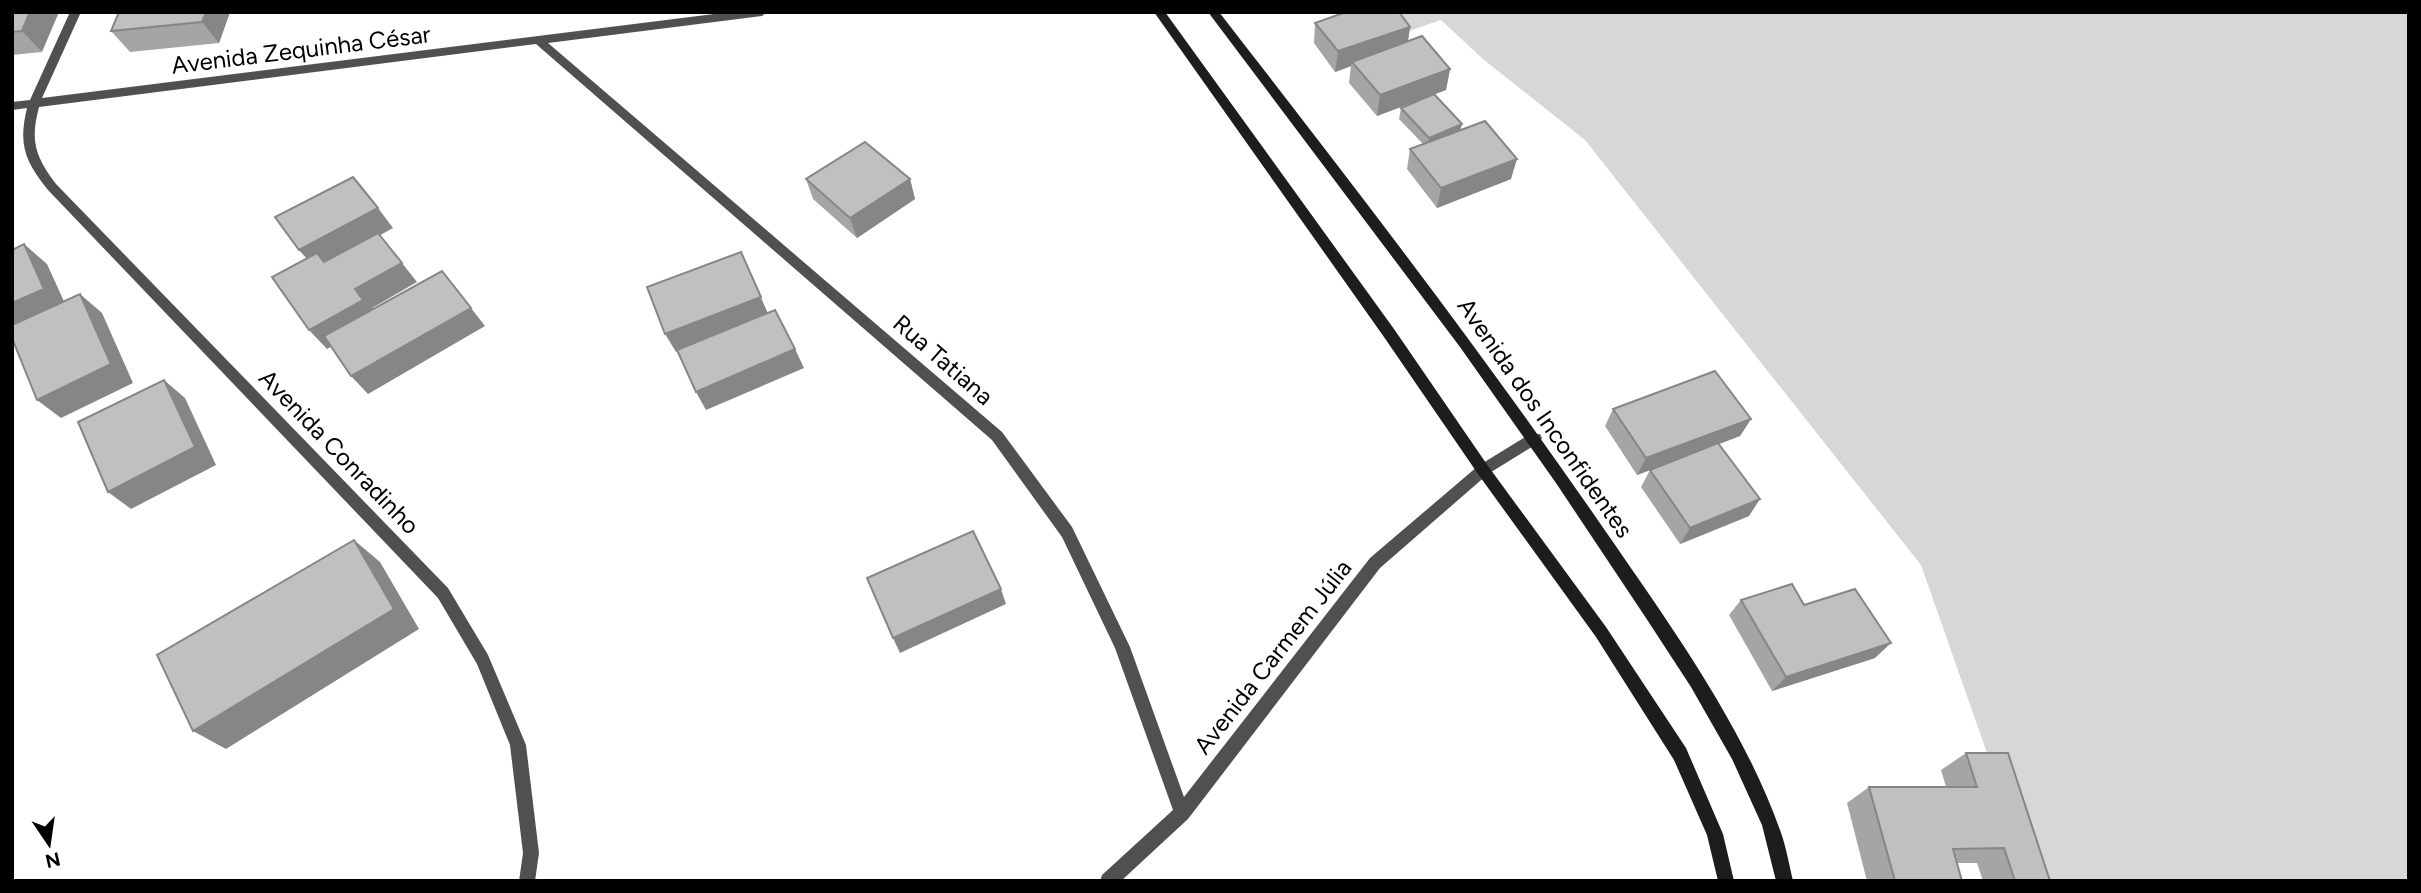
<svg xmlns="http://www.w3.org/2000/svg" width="2421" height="893" font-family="Figtree,sans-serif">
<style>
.green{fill:#d7d7d7}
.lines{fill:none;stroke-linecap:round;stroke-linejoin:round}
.street{fill:#505050;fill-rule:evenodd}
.secondary{fill:#1d1d1d;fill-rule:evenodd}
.wall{fill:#a5a5a5}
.shaded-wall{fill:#868686}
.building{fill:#c0c0c0;stroke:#868686;stroke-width:2}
.labels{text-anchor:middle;stroke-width:5;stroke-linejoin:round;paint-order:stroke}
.street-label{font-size:24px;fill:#000;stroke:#fff}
</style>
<rect width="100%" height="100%" fill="#fff"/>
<!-- green -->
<polygon class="green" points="1359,12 2409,12 2409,881 2032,881 1921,565 1585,140 1483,59 1441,20 1385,39"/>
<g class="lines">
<!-- street -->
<path class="street" d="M70 12H81L42 98 730 12H767L762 16 548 43 1002 432 1072 527 1130 647 1184 797 1370 558 1478 466 1530 434H1540L1542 438 1540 442 1488 474 1380 568 1188 819 1121 881H1100L1102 875 1173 810 1115 648 1062 537 992 440 536 44 39 107C30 141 35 156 56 184L448 588 488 655 526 745 539 853 535 881H519L523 853 510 745 477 664 438 598 48 190C25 161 18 145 27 108L12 110V102L30 100Z"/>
<!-- secondary -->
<g class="secondary">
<polygon points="1154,12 1165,12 1394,329 1488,466 1606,627 1686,748 1723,834 1734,881 1718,881 1707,835 1674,760 1596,637 1478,474 1384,337"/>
<path d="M1208 12H1219C1348 178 1476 344 1595 516 1661 612 1741 720 1780 830 1786 846 1789 864 1793 881H1776L1762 825 1732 759 1691 687 1646 618 1556 483 1460 347Z"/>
</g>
</g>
<!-- wall -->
<g class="wall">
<polygon points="12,12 42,52 12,55"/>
<polygon points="230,12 219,43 130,52 111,31"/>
<polygon points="1315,23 1410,27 1408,41 1450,69 1446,90 1434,94 1460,130 1511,179 1437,208 1407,169 1410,149 1423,144 1399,119 1401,108 1431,95 1377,116 1349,83 1351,66 1335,72 1314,43"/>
<polygon points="806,179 910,179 915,199 857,238 813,199"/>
<polygon points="1613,409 1751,419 1740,436 1719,444 1749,516 1680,544 1641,487 1650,470 1666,464 1637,475 1605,426"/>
<polygon points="1741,600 1804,605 1875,658 1772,691 1729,615"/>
<polygon points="1966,753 2050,881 1983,881 1977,863 1957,863 1962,881 1867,881 1847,803 1869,787 1946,787 1941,770"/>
</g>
<!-- shaded-wall -->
<g class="shaded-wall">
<polygon points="30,12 59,12 42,52 22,31"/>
<polygon points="206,12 230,12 219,43 202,22"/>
<polygon points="1410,27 1407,47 1352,62 1351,66 1335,72 1338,51"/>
<polygon points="1450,69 1446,90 1377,116 1380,95"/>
<polygon points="1462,124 1459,135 1427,148 1429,138"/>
<polygon points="1517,159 1511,179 1437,208 1441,188"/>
<polygon points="910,179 915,199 857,238 850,218"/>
<polygon points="378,208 393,228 317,270 299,250"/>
<polygon points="24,244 47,264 67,308 12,333 12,303"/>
<polygon points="402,263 417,282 372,308 380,318 327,349 309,330 355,289"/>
<polygon points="750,272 769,316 676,352 665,334"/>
<polygon points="80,294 102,313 133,383 61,418 37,400"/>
<polygon points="471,308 485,326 368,394 351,376"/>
<polygon points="795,349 804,368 706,410 696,392"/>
<polygon points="164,380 185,398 216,465 131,509 108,492"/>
<polygon points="1751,419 1740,436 1637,475 1646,458"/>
<polygon points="1760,499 1749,516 1680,544 1690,528"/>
<polygon points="354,540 380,562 419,629 226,749 193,731"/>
<polygon points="1001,589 1006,604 900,653 893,638"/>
<polygon points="1891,643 1875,658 1772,691 1786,677"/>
</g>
<!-- building -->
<g class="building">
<polygon points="12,12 30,12 22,31 12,32"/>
<polygon points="119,12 206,12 202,22 111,31"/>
<polygon points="1346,12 1399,12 1410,27 1338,51 1315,23"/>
<polygon points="1422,36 1450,69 1380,95 1352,62"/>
<polygon points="1434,94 1462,124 1429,138 1401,108"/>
<polygon points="1485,121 1517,159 1441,188 1410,149"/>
<polygon points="865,142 910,179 850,218 806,179"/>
<polygon points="353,177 378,208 299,250 275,217"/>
<polygon points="378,233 402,263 355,289 363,300 309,330 272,277 317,253 324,262"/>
<polygon points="24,244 44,289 12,303 12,250"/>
<polygon points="741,252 761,297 665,334 647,287"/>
<polygon points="442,271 471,308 351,376 324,336"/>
<polygon points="80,294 111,364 37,400 12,338 12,325"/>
<polygon points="775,310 795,349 696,392 677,350"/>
<polygon points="1715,371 1751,419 1646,458 1613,409"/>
<polygon points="164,380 195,447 108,492 78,422"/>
<polygon points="1718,443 1760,499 1690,528 1650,470"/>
<polygon points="973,531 1001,589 893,638 867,578"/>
<polygon points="354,540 394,609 193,731 157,655"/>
<polygon points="1792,584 1804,605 1855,589 1891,643 1786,677 1741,600"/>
<polygon points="1966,753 2008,753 2050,881 2015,881 2004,848 1953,849 1962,881 1895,881 1869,787 1977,787"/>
</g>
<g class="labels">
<!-- street labels -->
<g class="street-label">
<text transform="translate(301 50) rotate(-7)" y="8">Avenida Zequinha César</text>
<text transform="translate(943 360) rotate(41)" y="8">Rua Tatiana</text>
<text transform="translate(1545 418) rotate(55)" y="8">Avenida dos Inconfidentes</text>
<text transform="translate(339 452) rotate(46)" y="8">Avenida Conradinho</text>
<text transform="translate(1273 657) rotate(-52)" y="8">Avenida Carmem Júlia</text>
</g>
</g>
<!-- border -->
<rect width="2421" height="893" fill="none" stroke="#000000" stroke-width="28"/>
<!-- north arrow -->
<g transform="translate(49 844) rotate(167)" stroke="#ffffff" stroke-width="5" paint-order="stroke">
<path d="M0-5L12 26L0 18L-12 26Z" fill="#000000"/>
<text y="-10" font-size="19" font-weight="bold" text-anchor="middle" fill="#000000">N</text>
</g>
</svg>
